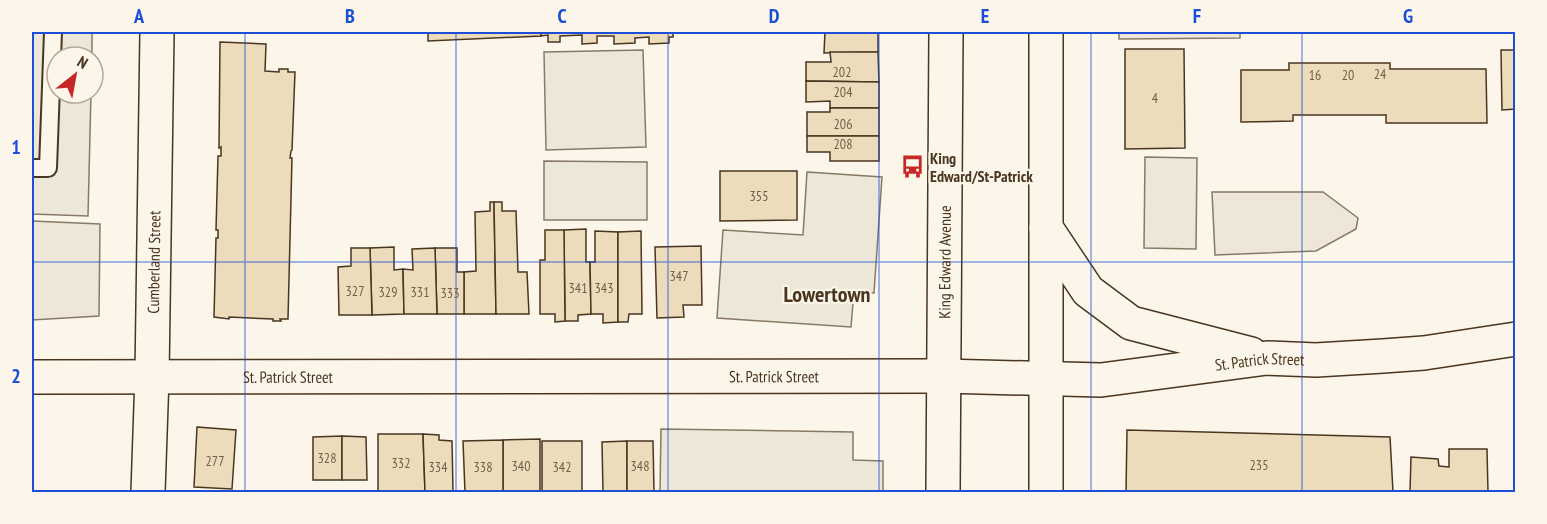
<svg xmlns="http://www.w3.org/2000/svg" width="1547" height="524" font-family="'PT Sans Narrow',sans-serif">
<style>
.green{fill:#ede6d9;stroke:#887966;stroke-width:1.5}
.parking{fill:#ede7d9;stroke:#887966;stroke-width:1.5}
.building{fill:#ecdcbc;stroke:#4a3520;stroke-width:1.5}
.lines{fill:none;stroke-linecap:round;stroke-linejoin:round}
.lane-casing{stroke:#4a3520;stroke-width:20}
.street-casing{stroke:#4a3520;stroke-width:36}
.secondary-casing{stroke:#4a3520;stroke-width:36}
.primary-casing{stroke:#4a3520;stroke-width:36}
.lane{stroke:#fbf6e9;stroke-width:16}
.street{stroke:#fbf6e9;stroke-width:33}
.secondary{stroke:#fbf6e9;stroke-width:33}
.primary{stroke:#fbf6e9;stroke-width:33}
.grid{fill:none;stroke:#1d4ed8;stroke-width:1.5;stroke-opacity:0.55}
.labels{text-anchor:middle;stroke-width:4.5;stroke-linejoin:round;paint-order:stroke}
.number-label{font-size:14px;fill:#725f47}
.poi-label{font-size:16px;font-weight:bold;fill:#4a3520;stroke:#fbf6e9;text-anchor:start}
.street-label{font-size:16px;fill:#4a3520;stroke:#fbf6e9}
.district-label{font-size:22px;font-weight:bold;fill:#4a3520;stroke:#fbf6e9}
.neatline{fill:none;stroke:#1d4ed8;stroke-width:2}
.grid-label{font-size:20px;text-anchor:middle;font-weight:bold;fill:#1d4ed8}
</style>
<rect width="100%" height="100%" fill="#fbf6e9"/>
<!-- green -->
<g class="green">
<polygon points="1145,157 1197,158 1196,249 1144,248"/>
<polygon points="1212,192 1323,192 1358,218 1356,229 1316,251 1215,255"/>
<polygon points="32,221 100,224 99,316 32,320"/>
</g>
<!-- parking -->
<g class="parking">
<polygon points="32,32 92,32 92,57 57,57 57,93 91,93 88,216 32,214"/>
<polygon points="1119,32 1240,32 1240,38 1119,39"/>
<polygon points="643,50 646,147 546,150 544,52"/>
<polygon points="544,161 647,162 647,220 544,220"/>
<polygon points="807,172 882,177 874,293 854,291 851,327 717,318 723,230 803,235"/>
<polygon points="661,429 853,432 853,460 883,461 883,492 660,492"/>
</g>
<!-- building -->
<g class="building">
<polygon points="428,32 541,32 541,36 428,41"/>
<polygon points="541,32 673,32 673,37 669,37 669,43 649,44 649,37 635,38 635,43 614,44 614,36 597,36 597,43 582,44 582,35 560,36 560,42 548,42 548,35 541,36"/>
<polygon points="825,32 878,32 878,52 824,53"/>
<polygon points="220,42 266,44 265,71 279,72 279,69 288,69 288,72 295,72 292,150 291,151 290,158 292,158 288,319 280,319 281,321 273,321 273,319 229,317 229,319 214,317 216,238 218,238 218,230 216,230 218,156 221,156 221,147 219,148"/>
<polygon points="1125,49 1184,49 1185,148 1125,149"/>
<polygon points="1501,50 1516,50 1516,109 1502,110"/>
<polygon points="830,52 878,52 879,82 806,81 806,62 831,62"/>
<polygon points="1289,63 1390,63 1390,69 1486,69 1487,123 1386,123 1386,115 1293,115 1293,121 1241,122 1241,70 1289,70"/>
<polygon points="806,81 879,82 879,108 830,108 830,101 806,102"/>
<polygon points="830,108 879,108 879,136 807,136 807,112 830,112"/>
<polygon points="807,136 879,136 879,161 830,161 830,152 807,152"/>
<polygon points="720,171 797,171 797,220 720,221"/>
<polygon points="490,202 494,202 496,314 464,314 464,272 476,271 475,212 490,211"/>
<polygon points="494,202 502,202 502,211 516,211 518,272 527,272 529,314 496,314"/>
<polygon points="586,229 586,262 590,262 591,314 578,315 578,321 565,321 564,230"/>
<polygon points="545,230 564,230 565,321 555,322 555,314 540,314 540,260 545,260"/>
<polygon points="595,231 618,232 618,322 603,323 603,314 591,314 590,262 595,262"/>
<polygon points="641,231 642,314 629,314 628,322 618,322 618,232"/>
<polygon points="701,246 702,305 683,305 684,317 657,318 655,247"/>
<polygon points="394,247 394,270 403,269 404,314 372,315 370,248"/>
<polygon points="351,248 370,248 372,315 339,315 338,267 351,266"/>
<polygon points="435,248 457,248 457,272 464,272 464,314 437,314"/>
<polygon points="435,248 437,314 404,314 403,269 413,270 412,249"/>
<polygon points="197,427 236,430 232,489 194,487"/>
<polygon points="1127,430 1390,437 1393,492 1126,492"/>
<polygon points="378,434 423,434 425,492 378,492"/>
<polygon points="423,434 439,435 439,440 452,441 453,492 425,492"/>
<polygon points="342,436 342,480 313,480 313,437"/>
<polygon points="342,436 366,437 367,480 342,480"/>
<polygon points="540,439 540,492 503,492 503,440"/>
<polygon points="503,440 503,492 465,492 463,441"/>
<rect x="542" y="441" width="40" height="51"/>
<polygon points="627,441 627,492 603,492 602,442"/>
<polygon points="627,441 653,441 654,492 627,492"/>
<polygon points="1449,449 1487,449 1488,492 1410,492 1411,457 1438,459 1439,466 1449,467"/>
</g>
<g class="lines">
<defs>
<polyline id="lane" points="32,168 48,168 53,32"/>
<g id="street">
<path id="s1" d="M148 492 152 376 157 32"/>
</g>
<g id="secondary">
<path id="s2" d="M32 377 943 376"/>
</g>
<g id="primary">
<polyline points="1046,228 1088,291 1131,323 1251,354"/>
<path id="s3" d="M943 376 1101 380 1267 358 1316 360 1383 356 1424 353 1516 339"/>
<path id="s4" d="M943 492 946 32"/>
<polyline points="1046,492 1046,32"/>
</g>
</defs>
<!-- lane casing -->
<use href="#lane" class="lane-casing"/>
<!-- street casing -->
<use href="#street" class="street-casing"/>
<!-- secondary casing -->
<use href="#secondary" class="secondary-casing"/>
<!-- primary casing -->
<use href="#primary" class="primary-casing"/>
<!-- lane -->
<use href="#lane" class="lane"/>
<!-- street -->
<use href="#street" class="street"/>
<!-- secondary -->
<use href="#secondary" class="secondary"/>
<!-- primary -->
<use href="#primary" class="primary"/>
</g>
<!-- grid -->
<path class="grid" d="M245 32V492M456 32V492M668 32V492M879 32V492M1091 32V492M1302 32V492M32 262H1516"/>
<!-- icons -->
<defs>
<symbol id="bus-bare" viewBox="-9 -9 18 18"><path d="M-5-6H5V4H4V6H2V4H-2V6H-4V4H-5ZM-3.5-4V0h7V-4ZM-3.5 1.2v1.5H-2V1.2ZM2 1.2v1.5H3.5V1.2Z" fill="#c62828" stroke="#fbf6e9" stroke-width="2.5" paint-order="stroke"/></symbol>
</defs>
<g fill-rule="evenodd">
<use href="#bus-bare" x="896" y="150" width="33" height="33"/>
</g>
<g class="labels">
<!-- number labels -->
<g class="number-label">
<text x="842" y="77">202</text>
<text x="1380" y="79">24</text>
<text x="1315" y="80">16</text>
<text x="1348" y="80">20</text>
<text x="843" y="97">204</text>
<text x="1155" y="103">4</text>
<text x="843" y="129">206</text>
<text x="843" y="149">208</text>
<text x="759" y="201">355</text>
<text x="679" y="281">347</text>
<text x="578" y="293">341</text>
<text x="604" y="293">343</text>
<text x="355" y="296">327</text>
<text x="388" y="297">329</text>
<text x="420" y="297">331</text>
<text x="450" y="298">333</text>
<text x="327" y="463">328</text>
<text x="215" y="466">277</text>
<text x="401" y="468">332</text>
<text x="1259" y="470">235</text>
<text x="521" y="471">340</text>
<text x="640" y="471">348</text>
<text x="438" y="472">334</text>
<text x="483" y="472">338</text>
<text x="562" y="472">342</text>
</g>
<!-- poi labels -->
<g class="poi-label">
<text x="930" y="164">King<tspan x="930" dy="18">Edward/St-Patrick</tspan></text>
</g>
<!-- street labels -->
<g class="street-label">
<text dy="6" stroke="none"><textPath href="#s1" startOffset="230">Cumberland Street</textPath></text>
<text dy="6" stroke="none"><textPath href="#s4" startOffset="230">King Edward Avenue</textPath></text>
<text dy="6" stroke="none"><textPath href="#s3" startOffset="318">St. Patrick Street</textPath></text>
<text dy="6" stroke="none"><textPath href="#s2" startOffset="256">St. Patrick Street</textPath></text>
<text dy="6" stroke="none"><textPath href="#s2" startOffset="742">St. Patrick Street</textPath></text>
</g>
<!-- district labels -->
<g class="district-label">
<text x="827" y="302">Lowertown</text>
</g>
</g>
<!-- border -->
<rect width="1547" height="524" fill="none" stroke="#fbf6e9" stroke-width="66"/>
<!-- north arrow -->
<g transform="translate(75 75) rotate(31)"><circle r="28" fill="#fbf6e9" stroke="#b4a999" stroke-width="1.5"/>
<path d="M0-4.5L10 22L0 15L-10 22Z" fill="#c62828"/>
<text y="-9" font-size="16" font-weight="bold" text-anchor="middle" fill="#4a3520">N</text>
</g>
<rect x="33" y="33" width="1481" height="458" class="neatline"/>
<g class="grid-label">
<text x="139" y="23">A</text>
<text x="350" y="23">B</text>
<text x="562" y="23">C</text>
<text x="774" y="23">D</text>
<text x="985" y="23">E</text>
<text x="1197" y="23">F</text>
<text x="1408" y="23">G</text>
<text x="16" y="154">1</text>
<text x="16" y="383">2</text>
</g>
</svg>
